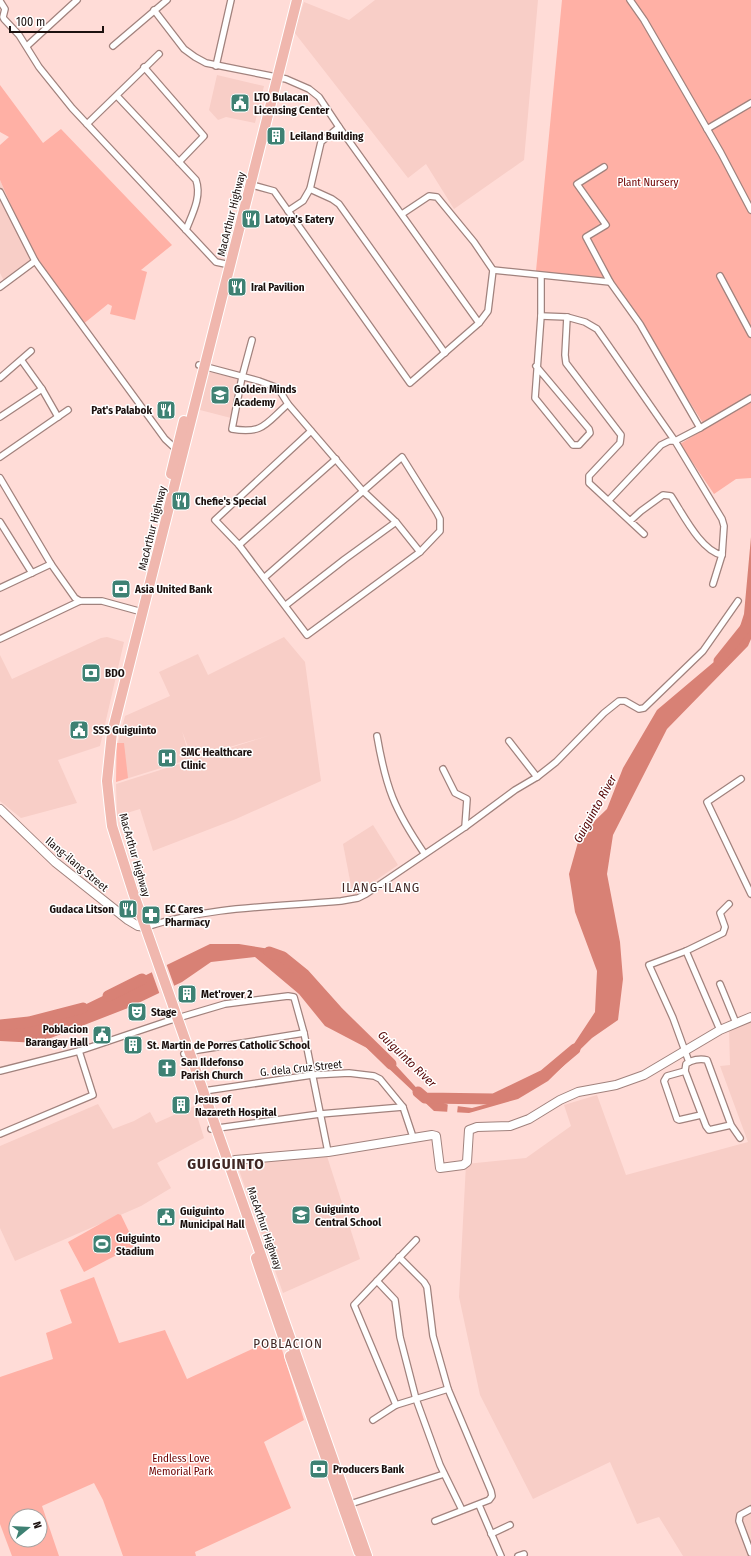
<svg xmlns="http://www.w3.org/2000/svg" width="751" height="1556" font-family="'Fira Sans Condensed',sans-serif">
<style>
.built{fill:#f8cec7}
.green{fill:#ffb0a5;fill-rule:evenodd}
.water{fill:#d88175}
.pier{fill:#ffdcd7}
.lines{fill:none;stroke-linecap:round;stroke-linejoin:round}
.river{stroke:#d88175;stroke-width:11}
.street-casing{stroke:#a1827d;stroke-width:8}
.secondary-casing{stroke:#a1827d;stroke-width:10}
.highway-casing{stroke:#fff;stroke-width:12}
.street{stroke:#fff;stroke-width:5.5}
.secondary{stroke:#fff;stroke-width:8}
.highway{stroke:#f0b7ae;stroke-width:10}
.labels{text-anchor:middle;stroke-width:3;stroke-linejoin:round;paint-order:stroke}
.poi-label{font-size:11px;font-weight:bold;fill:#1c110f;stroke:#fff;text-anchor:start}
.park-label{font-size:11px;fill:#6e0001;stroke:#fff}
.street-label{font-size:11px;fill:#1c110f;stroke:#fff}
.water-label{font-size:12px;font-style:italic;fill:#530302;stroke:#fff}
.quarter-label{font-size:13px;letter-spacing:1px;fill:#412724;stroke:#fff}
.district-label{font-size:15px;font-weight:bold;letter-spacing:1px;fill:#412724;stroke:#fff}
</style>
<rect width="100%" height="100%" fill="#ffdcd7"/>
<!-- built -->
<g class="built">
<polygon points="375,0 538,0 524,160 454,209 426,164 408,178 294,32 304,2 349,20"/>
<polygon points="217,75 264,86 255,123 226,117 218,120 209,110"/>
<polygon points="0,180 34,259 4,281 0,273"/>
<polygon points="209,372 240,379 231,418 200,410"/>
<polygon points="107,637 124,642 100,746 58,760 77,803 21,818 0,801 0,655 12,679 101,638"/>
<polygon points="284,637 305,662 321,781 236,819 153,851 140,809 117,816 116,784 271,735 192,758 182,731 190,759 116,782 116,750 125,716 170,696 159,672 198,654 208,675"/>
<polygon points="373,825 398,865 353,896 343,844"/>
<polygon points="751,1021 751,1556 683,1556 659,1517 637,1524 610,1462 533,1499 480,1395 459,1297 466,1164 526,1158 571,1126 564,1105 597,1095 626,1175 748,1142 720,1066 730,1065 729,1029"/>
<polygon points="98,1104 113,1129 134,1121 150,1112 156,1123 194,1106 204,1138 157,1163 171,1188 141,1206 15,1261 0,1228 0,1146"/>
<polygon points="325,1150 360,1259 283,1293 236,1162"/>
</g>
<!-- green -->
<g class="green">
<polygon points="562,0 751,0 751,478 736,479 714,494 680,444 706,428 612,279 536,271"/>
<polygon points="0,85 43,143 61,129 172,245 141,270 147,272 135,320 110,314 112,306 108,304 82,325 34,259 0,180 0,145 9,137 0,132"/>
<polygon points="117,743 124,743 128,778 116,782"/>
<polygon points="118,1214 121,1215 134,1242 134,1246 84,1272 68,1242"/>
<path d="M94 1277 119 1343 165 1330 187 1379 278 1337 304 1420 264 1442 291 1508 195 1552 196 1556H123L103 1500 94 1483 42 1506 59 1556H12L0 1524V1377L53 1359 46 1333 72 1323 60 1290ZM16 1516H40V1540H16Z"/>
</g>
<!-- water -->
<polygon class="water" points="751,537 751,639 748,646 667,729 613,835 607,874 620,942 623,979 618,1020 592,1038 548,1081 518,1099 469,1113 434,1111 367,1048 325,1026 299,994 255,957 211,962 182,982 128,1008 38,1043 0,1041 0,1026 23,1026 72,1011 210,944 239,944 276,950 328,1004 351,1031 391,1060 424,1096 449,1105 472,1108 502,1100 564,1059 595,1012 597,971 575,912 569,874 580,835 607,809 623,768 657,710 734,645 744,614"/>
<!-- pier -->
<g class="pier">
<polygon points="166,963 175,988 160,995 151,970"/>
<polygon points="448,1102 458,1104 457,1114 447,1114"/>
</g>
<g class="lines">
<!-- river -->
<g class="river">
<polyline points="719,661 751,621"/>
<polyline points="269,952 283,957 304,974 338,1012 391,1064"/>
<polyline points="108,996 142,979"/>
<polyline points="0,1025 29,1022 83,1008"/>
<polyline points="418,1092 425,1098 494,1099 544,1075 575,1049"/>
</g>
<defs>
<g id="street">
<polyline points="630,0 644,20 680,82 721,153 751,210"/>
<polyline points="0,1 5,9 3,17 4,19 19,35 39,67 72,108 216,262 230,265"/>
<polyline points="154,10 184,49 195,57 206,63 286,79 309,89 319,97 339,127 479,323"/>
<polyline points="27,46 77,0"/>
<polyline points="113,46 167,0"/>
<polyline points="216,66 231,0"/>
<polyline points="144,67 204,136 179,162"/>
<path d="M117 96 196 180C202 197 192 214 186 230"/>
<polyline points="87,124 159,54"/>
<polyline points="707,129 751,103"/>
<polyline points="604,167 577,184 606,225 586,237 610,282"/>
<polyline points="245,183 274,191 410,383 479,323 488,311 493,270 474,242 437,197 429,196 402,214"/>
<polyline points="310,189 332,199 339,204 445,353"/>
<polyline points="0,192 35,261 165,439 178,451"/>
<polyline points="288,211 303,201 310,189 321,142 339,127"/>
<polyline points="493,270 610,282 640,324 700,428 751,398"/>
<polyline points="720,276 751,334"/>
<polyline points="0,287 35,261"/>
<polyline points="541,316 567,317"/>
<path d="M252 340 242 377 232 429C264 434 265 424 288 404"/>
<polyline points="22,361 42,389 58,417"/>
<polyline points="199,365 259,381 278,388 288,404 362,490 396,522 420,552"/>
<polyline points="536,366 589,429 590,433 579,445 573,445 535,398 541,316 541,276"/>
<polyline points="0,378 31,351"/>
<polyline points="0,417 42,389"/>
<polyline points="0,457 68,410"/>
<polyline points="0,478 51,564 75,598 80,601"/>
<polyline points="609,500 661,445 669,441 675,441 700,428"/>
<path d="M630 521 641 511 663 495 671 496C683 514 701 551 722 555L724 526 722 519 675 441 597 329 585 322 567 317 565 355 566 363 621 435 620 443 589 476V483L644 534"/>
<polyline points="0,522 32,573"/>
<polyline points="239,545 336,459"/>
<polyline points="265,577 402,457 437,513 440,519 440,531 420,552 307,635 239,545 215,520 311,431"/>
<polyline points="713,584 722,555"/>
<polyline points="0,588 51,564"/>
<polyline points="286,605 345,559 396,522"/>
<polyline points="0,639 80,601 102,601 142,612"/>
<path d="M377 736C386 788 394 809 424 853"/>
<polyline points="509,741 537,777"/>
<polyline points="443,769 455,793 467,799 465,827"/>
<polyline points="741,779 707,802 751,894"/>
<path d="M146 927C211 906 273 907 341 901L358 898 366 894 465 827 515 790 537 777 556 762 604 713 619 701H625L639 709 644 708 703 651 738 601"/>
<polyline points="686,951 720,1030"/>
<polyline points="720,984 736,1023"/>
<polyline points="184,1054 198,1050 304,1033"/>
<polyline points="689,1062 673,1018 649,965 686,951 723,933 725,927 720,913 729,904"/>
<polyline points="0,1071 79,1051 171,1020 225,1004 288,996 294,997 304,1033 328,1152"/>
<polyline points="685,1071 667,1076 664,1081 677,1119 679,1120 701,1115"/>
<polyline points="204,1091 312,1075 349,1073 374,1076 380,1079 403,1107 413,1137"/>
<path d="M731 1125 709 1130 706 1126 685 1071 686 1064C691 1060 700 1058 707 1060L731 1125 740 1138"/>
<polyline points="211,1129 320,1114 403,1107"/>
<polyline points="0,1134 93,1095 79,1051"/>
<polyline points="399,1257 424,1282 427,1287 433,1336 448,1389 491,1491 492,1496 489,1500 435,1521"/>
<polyline points="377,1281 395,1300 400,1337 416,1399 440,1465 462,1510"/>
<polyline points="396,1405 354,1305 416,1240"/>
<polyline points="373,1420 396,1405 448,1389"/>
<polyline points="347,1505 444,1474"/>
<polyline points="479,1505 501,1556"/>
<polyline points="751,1509 740,1515 739,1521 751,1553"/>
<polyline points="491,1534 510,1525"/>
<polyline points="518,1556 524,1554"/>
</g>
<g id="secondary">
<polyline points="0,809 55,862 128,920 138,926 146,927"/>
<polyline points="223,1164 235,1160 328,1152 432,1135 436,1136 440,1168 463,1165 467,1162 469,1130 477,1127 510,1126 529,1119 560,1100 578,1092 616,1085 644,1075 720,1030 751,1017"/>
</g>
<g id="highway">
<polyline points="297,0 112,733 107,781 110,809 112,826 133,892 367,1556"/>
<polyline points="171,474 184,421"/>
<polyline points="256,1258 283,1337"/>
<polyline points="290,1356 359,1552"/>
</g>
</defs>
<!-- street casing -->
<use href="#street" class="street-casing"/>
<!-- secondary casing -->
<use href="#secondary" class="secondary-casing"/>
<!-- highway casing -->
<use href="#highway" class="highway-casing"/>
<!-- street -->
<use href="#street" class="street"/>
<!-- secondary -->
<use href="#secondary" class="secondary"/>
<!-- highway -->
<use href="#highway" class="highway"/>
</g>
<!-- icons -->
<defs>
<symbol id="civic-square" viewBox="-11 -11 22 22"><rect x="-9" y="-9" width="18" height="18" rx="4" fill="#3e8173" stroke="#fff"/><path d="M-.6-6.5H3V-4.5H.6V-3L4-1V1h2V6H-6V1h2V-1L-.6-3ZM-1.2 2.5V6h2.4V2.5Z" fill="#fff"/></symbol>
<symbol id="building-square" viewBox="-11 -11 22 22"><rect x="-9" y="-9" width="18" height="18" rx="4" fill="#3e8173" stroke="#fff"/><path d="M-4-6H4V6H1V3H-1V6H-4ZM-2.5-4.3h1.7v1.8h-1.7ZM.8-4.3h1.7v1.8H.8ZM-2.5-1h1.7V.8h-1.7ZM.8-1h1.7V.8H.8Z" fill="#fff"/></symbol>
<symbol id="restaurant-square" viewBox="-11 -11 22 22"><rect x="-9" y="-9" width="18" height="18" rx="4" fill="#3e8173" stroke="#fff"/><path d="M-5-6h1v4h1v-4h1v4h1v-4h1v5L-1.5 .5V6h-2V.5L-5-1ZM5-6V6H3V1.5H1.5Q1.5-4 5-6Z" fill="#fff"/></symbol>
<symbol id="school-square" viewBox="-11 -11 22 22"><rect x="-9" y="-9" width="18" height="18" rx="4" fill="#3e8173" stroke="#fff"/><path d="M0-5L7-2L0 1L-7-2ZM-4 1L0 2.5L4 1V4Q0 6-4 4Z" fill="#fff"/></symbol>
<symbol id="bank-square" viewBox="-11 -11 22 22"><rect x="-9" y="-9" width="18" height="18" rx="4" fill="#3e8173" stroke="#fff"/><path d="M-6-4H6V4H-6ZM0-2.3a2.3 2.3 0 1 0 0 4.6a2.3 2.3 0 1 0 0-4.6Z" fill="#fff"/></symbol>
<symbol id="hospital-square" viewBox="-11 -11 22 22"><rect x="-9" y="-9" width="18" height="18" rx="4" fill="#3e8173" stroke="#fff"/><path d="M-5-5h3v3.5h4V-5h3V5h-3V1.5h-4V5h-3Z" fill="#fff"/></symbol>
<symbol id="pharmacy-square" viewBox="-11 -11 22 22"><rect x="-9" y="-9" width="18" height="18" rx="4" fill="#3e8173" stroke="#fff"/><path d="M-2-6h4v4h4v4h-4v4h-4v-4h-4v-4h4Z" fill="#fff"/></symbol>
<symbol id="theatre-square" viewBox="-11 -11 22 22"><rect x="-9" y="-9" width="18" height="18" rx="4" fill="#3e8173" stroke="#fff"/><path d="M-5-5.5Q0-4 5-5.5V0Q5 5 0 6Q-5 5-5 0ZM-3.3-2.5H-1v1.5H-3.3ZM1-2.5H3.3v1.5H1ZM-2.8 1Q0 5.5 2.8 1Z" fill="#fff"/></symbol>
<symbol id="church-square" viewBox="-11 -11 22 22"><rect x="-9" y="-9" width="18" height="18" rx="4" fill="#3e8173" stroke="#fff"/><path d="M-1.2-6h2.4v3.5h3.3v2.4h-3.3V6h-2.4V-.1h-3.3v-2.4h3.3Z" fill="#fff"/></symbol>
<symbol id="stadium-square" viewBox="-11 -11 22 22"><rect x="-9" y="-9" width="18" height="18" rx="4" fill="#3e8173" stroke="#fff"/><path d="M0-5a6.5 5 0 1 0 0 10a6.5 5 0 1 0 0-10ZM-3.5-1.8h7v3.6h-7Z" fill="#fff"/></symbol>
</defs>
<g fill-rule="evenodd">
<use href="#civic-square" x="229" y="92" width="22" height="22"/>
<use href="#building-square" x="265" y="125" width="22" height="22"/>
<use href="#restaurant-square" x="240" y="208" width="22" height="22"/>
<use href="#restaurant-square" x="226" y="276" width="22" height="22"/>
<use href="#school-square" x="209" y="384" width="22" height="22"/>
<use href="#restaurant-square" x="155" y="399" width="22" height="22"/>
<use href="#restaurant-square" x="170" y="490" width="22" height="22"/>
<use href="#bank-square" x="110" y="578" width="22" height="22"/>
<use href="#bank-square" x="80" y="662" width="22" height="22"/>
<use href="#civic-square" x="68" y="719" width="22" height="22"/>
<use href="#hospital-square" x="156" y="747" width="22" height="22"/>
<use href="#restaurant-square" x="117" y="898" width="22" height="22"/>
<use href="#pharmacy-square" x="140" y="904" width="22" height="22"/>
<use href="#building-square" x="176" y="983" width="22" height="22"/>
<use href="#theatre-square" x="126" y="1001" width="22" height="22"/>
<use href="#civic-square" x="91" y="1024" width="22" height="22"/>
<use href="#building-square" x="122" y="1034" width="22" height="22"/>
<use href="#church-square" x="156" y="1057" width="22" height="22"/>
<use href="#building-square" x="170" y="1094" width="22" height="22"/>
<use href="#school-square" x="290" y="1204" width="22" height="22"/>
<use href="#civic-square" x="155" y="1206" width="22" height="22"/>
<use href="#stadium-square" x="91" y="1233" width="22" height="22"/>
<use href="#bank-square" x="308" y="1458" width="22" height="22"/>
</g>
<g class="labels">
<!-- poi labels -->
<g class="poi-label">
<text x="254" y="101">LTO Bulacan<tspan x="254" dy="13">Licensing Center</tspan></text>
<text x="290" y="140">Leiland Building</text>
<text x="265" y="223">Latoya’s Eatery</text>
<text x="251" y="291">Iral Pavilion</text>
<text x="234" y="393">Golden Minds<tspan x="234" dy="13">Academy</tspan></text>
<text x="152" y="414" text-anchor="end">Pat's Palabok</text>
<text x="195" y="505">Chefie's Special</text>
<text x="135" y="593">Asia United Bank</text>
<text x="105" y="677">BDO</text>
<text x="93" y="734">SSS Guiguinto</text>
<text x="181" y="756">SMC Healthcare<tspan x="181" dy="13">Clinic</tspan></text>
<text x="114" y="913" text-anchor="end">Gudaca Litson</text>
<text x="165" y="913">EC Cares<tspan x="165" dy="13">Pharmacy</tspan></text>
<text x="201" y="998">Met'rover 2</text>
<text x="151" y="1016">Stage</text>
<text x="88" y="1033" text-anchor="end">Poblacion<tspan x="88" dy="13">Barangay Hall</tspan></text>
<text x="147" y="1049">St. Martin de Porres Catholic School</text>
<text x="181" y="1066">San Ildefonso<tspan x="181" dy="13">Parish Church</tspan></text>
<text x="195" y="1103">Jesus of<tspan x="195" dy="13">Nazareth Hospital</tspan></text>
<text x="315" y="1213">Guiguinto<tspan x="315" dy="13">Central School</tspan></text>
<text x="180" y="1215">Guiguinto<tspan x="180" dy="13">Municipal Hall</tspan></text>
<text x="116" y="1242">Guiguinto<tspan x="116" dy="13">Stadium</tspan></text>
<text x="333" y="1473">Producers Bank</text>
</g>
<!-- park labels -->
<g class="park-label">
<text x="648" y="186">Plant Nursery</text>
<text x="181" y="1462">Endless Love<tspan x="181" dy="13">Memorial Park</tspan></text>
</g>
<!-- street labels -->
<g class="street-label">
<text transform="translate(231 214) rotate(-76)" y="4">MacArthur Highway</text>
<text transform="translate(152 528) rotate(-76)" y="4">MacArthur Highway</text>
<text transform="translate(135 855) rotate(74)" y="4">MacArthur Highway</text>
<text transform="translate(77 864) rotate(40)" y="4">Ilang-ilang Street</text>
<text transform="translate(301 1068) rotate(-6)" y="4">G. dela Cruz Street</text>
<text transform="translate(265 1228) rotate(71)" y="4">MacArthur Highway</text>
</g>
<!-- water labels -->
<g class="water-label">
<text transform="translate(595 809) rotate(-61)" y="4">Guiguinto River</text>
<text transform="translate(407 1059) rotate(44)" y="4">Guiguinto River</text>
</g>
<!-- quarter labels -->
<g class="quarter-label">
<text x="381" y="892">ILANG-ILANG</text>
<text x="288" y="1348">POBLACION</text>
</g>
<!-- district labels -->
<g class="district-label">
<text x="226" y="1169">GUIGUINTO</text>
</g>
</g>
<!-- north arrow -->
<g transform="translate(28 1528) rotate(72)"><circle r="19" fill="#ffffff" stroke="#a4a09f"/>
<path d="M0-3L7 15L0 10L-7 15Z" fill="#3e8173"/>
<text y="-6" font-size="11" font-weight="bold" text-anchor="middle" fill="#1c110f">N</text>
</g>
<!-- scale -->
<path d="M10 26v6h93v-6" fill="none" stroke="#1c110f" stroke-width="2"/>
<text x="16" y="26" font-size="12" fill="#1c110f" stroke="#ffffff" stroke-width="3" paint-order="stroke">100 m</text>
</svg>
